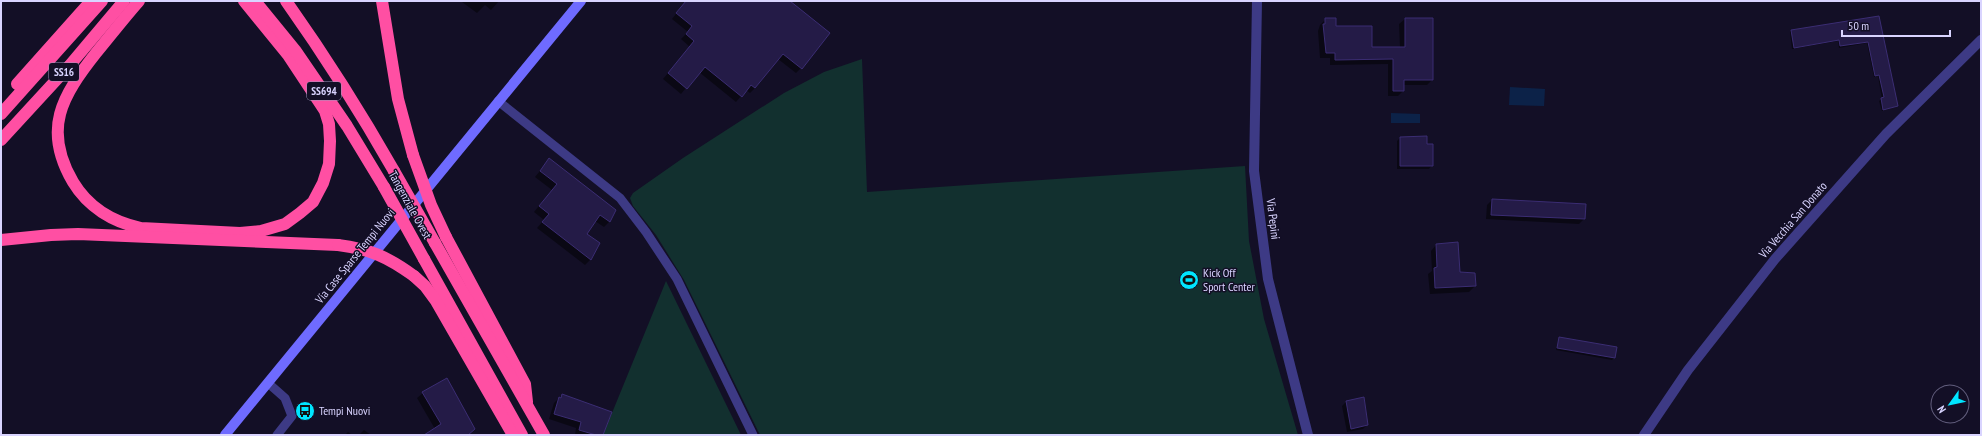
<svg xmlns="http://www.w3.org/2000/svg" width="1982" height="436" font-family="'PT Sans Narrow',sans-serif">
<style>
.green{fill:#12302f}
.water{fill:#0c2248}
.shadow{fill:#0007}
.building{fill:#241b47;stroke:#3b2d73}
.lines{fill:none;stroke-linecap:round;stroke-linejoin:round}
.lane{stroke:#3d3a85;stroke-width:9}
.street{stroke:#3d3a85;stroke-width:10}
.secondary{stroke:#6f6bff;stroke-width:10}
.highway{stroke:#ff4fa3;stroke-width:12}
.highway-bridge{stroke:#ff4fa3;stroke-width:12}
.labels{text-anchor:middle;stroke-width:3;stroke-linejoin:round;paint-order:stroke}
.shield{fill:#130f26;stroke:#9e99be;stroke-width:1}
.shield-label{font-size:11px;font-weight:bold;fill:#d9d4ff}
.street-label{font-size:12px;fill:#d9d4ff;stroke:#130f26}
.poi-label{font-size:12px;fill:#d9d4ff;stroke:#130f26;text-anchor:start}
</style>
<rect width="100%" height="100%" fill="#130f26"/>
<!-- green -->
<g class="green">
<polygon points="862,59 867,192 1245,166 1249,241 1264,319 1298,435 760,435 684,280 656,235 633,206 630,198 633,193 683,158 784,93 824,72"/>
<polygon points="666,281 741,435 603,435"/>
</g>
<!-- water -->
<g class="water">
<polygon points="1510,87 1545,89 1544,106 1509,105"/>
<polygon points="1391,113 1420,114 1420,123 1391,123"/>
</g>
<!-- shadow -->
<g class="shadow">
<polygon points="499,1 491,10 485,5 477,13 462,2"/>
<polygon points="686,1 789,1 801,68 796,73 778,59 755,88 750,93 746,90 736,102 699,72 681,94 663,79 690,47 681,39 688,32 672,19"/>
<polygon points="1879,18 1897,106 1882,111 1879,101 1882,99 1878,76 1874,77 1867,43 1839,48 1838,41 1792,49 1790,32 1791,30"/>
<polygon points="1326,19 1371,48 1400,48 1399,24 1405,19 1432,19 1432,80 1427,85 1403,85 1403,91 1398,96 1388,96 1388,64 1330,65 1330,58 1320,58 1318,31 1320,25"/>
<polygon points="1400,138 1426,145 1432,165 1429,169 1397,169 1397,141"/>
<polygon points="549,160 615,210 609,222 604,227 595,221 586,234 590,260 585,265 537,228 544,220 534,212 552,190 535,177"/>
<polygon points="1492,200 1584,219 1579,224 1486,219 1487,205"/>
<polygon points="1436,245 1459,273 1475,286 1469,292 1430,294 1428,274 1432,271 1431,251"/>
<polygon points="1560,338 1616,348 1614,358 1612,360 1556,350"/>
<polygon points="423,393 468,435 426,435 435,429 417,398"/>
<polygon points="562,395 602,435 575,435 576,428 549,419 554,403"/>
<polygon points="1364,399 1367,425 1363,429 1347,432 1342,406 1346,402"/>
<polygon points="364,430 371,435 359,435"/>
<polygon points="348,432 352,435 345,435"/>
</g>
<!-- building -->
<g class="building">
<polygon points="686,1 790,1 830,33 802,69 783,54 755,88 751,85 742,97 705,67 687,89 668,73 694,41 686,34 692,26 676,13"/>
<polygon points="1879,16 1898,106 1883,110 1881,98 1884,97 1879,75 1875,76 1868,42 1840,46 1839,40 1794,48 1791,30"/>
<polygon points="1325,18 1336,18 1336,26 1372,26 1372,47 1405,47 1405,18 1433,18 1433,80 1404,80 1404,91 1393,91 1393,59 1335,60 1335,53 1326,53 1323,24 1325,24"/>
<polygon points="1427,136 1427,144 1433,144 1433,166 1400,166 1400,137"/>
<polygon points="549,158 616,210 610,222 600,215 587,234 600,243 591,260 542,222 549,214 539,206 557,184 540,171"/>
<polygon points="1492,199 1586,204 1585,219 1491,215"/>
<polygon points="1458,242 1460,272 1475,273 1476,286 1435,288 1434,268 1437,267 1436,244"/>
<polygon points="1559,337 1617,347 1615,358 1557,348"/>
<polygon points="447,378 475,429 468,435 424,435 441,424 422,392"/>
<polygon points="562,394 612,412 603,435 596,435 579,430 581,422 554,414 559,397 561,398"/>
<polygon points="1364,397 1368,425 1351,429 1346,401"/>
</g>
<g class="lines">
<!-- lane -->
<g class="lane">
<polyline points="498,101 620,198 646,232 677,279 753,435"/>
<polyline points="268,383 285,398 292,416 277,435"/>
</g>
<!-- street -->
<g class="street">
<polyline points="1257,1 1254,171 1268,279 1308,435"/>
<polyline points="1644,435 1688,370 1775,259 1886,134 1981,40"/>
</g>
<!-- secondary -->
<polyline class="secondary" points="225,435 581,1"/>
<!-- highway -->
<g class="highway">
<path d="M139 1C124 18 110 36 96 53 62 96 42 129 73 182 88 207 113 222 141 228L240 233 261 231 285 224 300 213 313 202 323 183 329 164 330 141 329 124 325 111 288 55 244 1"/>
<polyline points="255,1 295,50 347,126 384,187"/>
<path d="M286 1C325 56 361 113 394 171"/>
<polyline points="382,1 398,99 413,155"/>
<polyline points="17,84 91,1"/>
<polyline points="1,114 102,1"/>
<polyline points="1,140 70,65 124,1"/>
<polyline points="446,237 525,384 527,402"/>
<polyline points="1,240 51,235 78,234 338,245"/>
<polyline points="435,243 544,435"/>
<polyline points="424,259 522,435"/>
<polyline points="414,276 425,286 436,301 513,435"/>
</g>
<!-- highway-bridge -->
<g class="highway-bridge">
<polyline points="413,155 431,205 446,237"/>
<polyline points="394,171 435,243"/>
<polyline points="384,187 424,259"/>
<path d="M338 245C370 249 388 257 414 276"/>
</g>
</g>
<!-- icons -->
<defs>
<symbol id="stadium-disc" viewBox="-11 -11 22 22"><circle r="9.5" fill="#00e5ff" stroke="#130f26"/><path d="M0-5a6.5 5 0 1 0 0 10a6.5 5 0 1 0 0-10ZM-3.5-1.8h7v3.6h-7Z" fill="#111"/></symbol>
<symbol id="bus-disc" viewBox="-11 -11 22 22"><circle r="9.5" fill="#00e5ff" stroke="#130f26"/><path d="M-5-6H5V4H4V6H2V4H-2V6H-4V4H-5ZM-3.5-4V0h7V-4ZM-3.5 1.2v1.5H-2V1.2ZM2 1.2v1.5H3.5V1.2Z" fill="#111"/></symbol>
</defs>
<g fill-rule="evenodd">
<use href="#stadium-disc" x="1178" y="269" width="22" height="22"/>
<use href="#bus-disc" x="294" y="400" width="22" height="22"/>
</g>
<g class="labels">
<!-- shield labels -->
<g class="shield">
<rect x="49" y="63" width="30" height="18" rx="3"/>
<rect x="307" y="82" width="34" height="18" rx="3"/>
</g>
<g class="shield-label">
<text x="64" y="76">SS16</text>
<text x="324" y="95">SS694</text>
</g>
<!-- street labels -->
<g class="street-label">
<text transform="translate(410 205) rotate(61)" y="4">Tangenziale Ovest</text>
<text transform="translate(1273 219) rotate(83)" y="4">Via Pepini</text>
<text transform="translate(1793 220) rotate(-49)" y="4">Via Vecchia San Donato</text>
<text transform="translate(355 256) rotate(-51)" y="4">Via Case Sparse Tempi Nuovi</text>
</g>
<!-- poi labels -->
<g class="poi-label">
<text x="1203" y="277">Kick Off<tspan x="1203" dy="14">Sport Center</tspan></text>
<text x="319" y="415">Tempi Nuovi</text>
</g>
</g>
<!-- border -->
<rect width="1982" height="436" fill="none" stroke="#d9d4ff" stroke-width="4"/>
<!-- north arrow -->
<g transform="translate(1950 404) rotate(237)"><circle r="19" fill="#130f26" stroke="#625e7d"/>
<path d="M0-3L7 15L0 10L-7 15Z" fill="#00e5ff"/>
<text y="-6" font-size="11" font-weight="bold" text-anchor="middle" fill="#d9d4ff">N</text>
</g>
<!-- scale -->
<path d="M1842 30v6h108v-6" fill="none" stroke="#d9d4ff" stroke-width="2"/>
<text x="1848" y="30" font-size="12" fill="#d9d4ff" stroke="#130f26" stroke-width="3" paint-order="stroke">50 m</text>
</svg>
